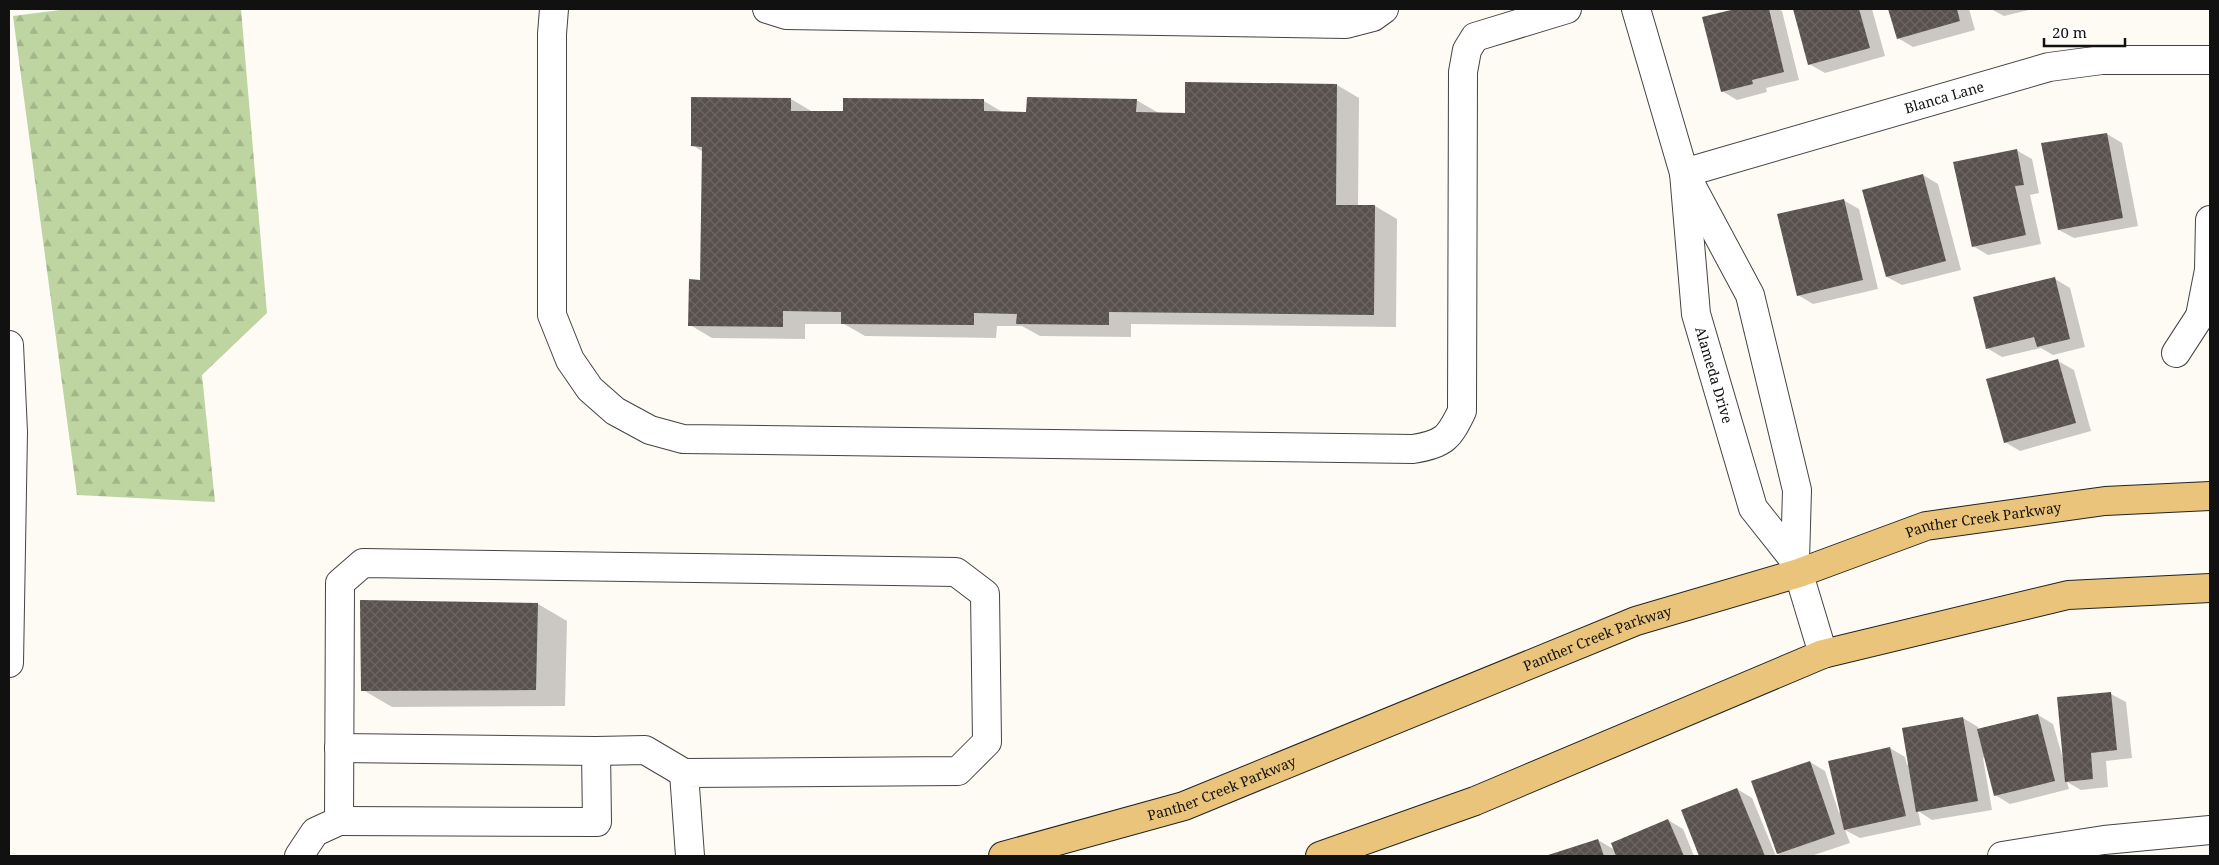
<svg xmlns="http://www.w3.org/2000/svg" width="2219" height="865" font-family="'Noto Serif',serif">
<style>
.forest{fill:url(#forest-firs)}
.shadow{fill:#0003}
.building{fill:url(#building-cross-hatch)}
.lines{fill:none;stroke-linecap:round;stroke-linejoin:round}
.minor-casing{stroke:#444;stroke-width:30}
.major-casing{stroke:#222;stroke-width:30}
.minor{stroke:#fff;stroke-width:28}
.major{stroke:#eac47a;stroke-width:28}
.labels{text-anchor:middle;stroke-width:5;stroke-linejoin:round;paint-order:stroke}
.street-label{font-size:14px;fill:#111;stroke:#fff}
</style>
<defs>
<pattern id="forest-firs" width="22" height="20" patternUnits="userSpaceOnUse" patternTransform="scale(1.25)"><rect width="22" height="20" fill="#bed5a2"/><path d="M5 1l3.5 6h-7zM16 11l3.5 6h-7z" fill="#a2b68a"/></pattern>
<pattern id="building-cross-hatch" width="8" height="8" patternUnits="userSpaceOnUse" patternTransform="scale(1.25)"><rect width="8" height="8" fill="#58514e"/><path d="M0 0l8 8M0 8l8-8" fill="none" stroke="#6b6663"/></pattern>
</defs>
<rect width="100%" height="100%" fill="#fefbf5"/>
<!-- forest -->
<polygon class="forest" points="68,9 241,9 267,313 202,375 215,502 77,495 13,16"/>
<!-- shadow -->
<g class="shadow">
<polygon points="1741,9 1777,9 1782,11 1799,80 1766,88 1767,92 1737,100 1722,91 1704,18"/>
<polygon points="1794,9 1872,9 1885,56 1825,73 1809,64"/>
<polygon points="1889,9 1969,9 1975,30 1913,47 1898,38"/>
<polygon points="1991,9 2033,9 2004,16"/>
<polygon points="1337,85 1359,98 1358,206 1375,206 1397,219 1396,327 1131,324 1131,337 1040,336 1022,326 997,326 996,338 865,336 844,324 805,324 805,339 712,338 690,325 701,281 703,152 692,145 791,99 813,112 845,113 984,101 1004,113 1027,113 1136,100 1159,113 1186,114"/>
<polygon points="2107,134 2122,143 2138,226 2074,238 2059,230 2043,144"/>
<polygon points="2016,150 2032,159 2039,193 2030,195 2041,244 1988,255 1973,246"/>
<polygon points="1923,175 1938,184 1961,270 1902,285 1887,277"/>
<polygon points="1843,200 1859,209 1878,289 1813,304 1798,295"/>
<polygon points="2055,279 2070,288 2085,347 2053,355 2041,348 2002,357 1987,348"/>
<polygon points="2058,361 2074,370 2091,431 2020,451 2005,442"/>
<polygon points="361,602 538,604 567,621 565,706 392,707 363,690"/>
<polygon points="2111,694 2126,702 2132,758 2106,761 2108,787 2081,790 2067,782 2069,789 2010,804 1995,795 1985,757 1983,758 1992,810 1932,820 1918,811 1921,825 1860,838 1845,830 1850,843 1811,856 1782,856 1778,854 1810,762 1825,771 1839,813 1890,748 1905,757 1907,765 1909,764 1963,718 1978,727 1978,730 2038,715 2053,724 2064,762"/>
<polygon points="1737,789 1752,798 1776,856 1701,856 1682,811"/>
<polygon points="1668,820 1683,829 1694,856 1548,856 1598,840 1615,850"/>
</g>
<!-- building -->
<g class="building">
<polygon points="1735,9 1769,9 1784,72 1752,80 1753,84 1721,92 1702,17"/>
<polygon points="1793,9 1859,9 1870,48 1808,65"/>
<polygon points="1888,9 1957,9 1960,21 1897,39"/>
<polygon points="1185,82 1337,84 1336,205 1375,205 1374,315 1109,312 1109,325 1016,324 1017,314 974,313 974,325 841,324 841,312 783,311 783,327 688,326 689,279 700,280 702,147 691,146 691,97 791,98 791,111 843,111 843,98 984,99 984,111 1026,112 1027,97 1137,99 1136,112 1185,113"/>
<polygon points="2107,133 2123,218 2058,230 2041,143"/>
<polygon points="2017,149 2024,185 2015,186 2026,235 1972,247 1953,162"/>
<polygon points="1923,174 1946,261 1886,277 1862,190"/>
<polygon points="1844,199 1863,280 1797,296 1777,214"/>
<polygon points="2055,277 2070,339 2037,347 2034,337 1986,349 1973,297"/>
<polygon points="2058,359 2076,423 2004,443 1986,379"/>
<polygon points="360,600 538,603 536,690 361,691"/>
<polygon points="2111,692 2117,750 2091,753 2093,779 2065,782 2057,697"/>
<polygon points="2038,714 2055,781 1994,796 1977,729"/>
<polygon points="1963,717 1978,801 1916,812 1902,728"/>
<polygon points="1890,747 1906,816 1844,830 1828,761"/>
<polygon points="1810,761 1835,834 1777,854 1751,781"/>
<polygon points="1737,788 1765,856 1699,856 1681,810"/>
<polygon points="1668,819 1684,856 1616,856 1611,843"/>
<polygon points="1598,839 1604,856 1545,856"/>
</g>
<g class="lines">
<defs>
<g id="minor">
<path d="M554 9 552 34V315L570 360 590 389 615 411 650 430 683 439 1413 449C1444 444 1449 438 1462 411L1463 72 1467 50 1475 37 1567 9"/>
<polyline points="767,9 786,15 1346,24 1373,17 1384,9"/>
<path id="s1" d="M1636 9 1684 173 1696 314 1753 508 1795 561 1823 654"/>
<path id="s2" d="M1684 173 2049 67 2102 60H2210"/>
<polyline points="1690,183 1750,295 1797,490 1795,561"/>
<polyline points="9,345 13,432 9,663"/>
<polyline points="2176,353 2200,316 2209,270 2210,220"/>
<polyline points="339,748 596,751"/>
<polyline points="339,821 597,822 596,751 645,750 684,773"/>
<polyline points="299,856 315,832 339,821 340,583 363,563 956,572 985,594 987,742 958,771 684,773 690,856"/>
<polyline points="2002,856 2104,840 2210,830"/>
</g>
<g id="major">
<path id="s3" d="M1003 856 1184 806 1636 621 1799 573 1926 526 2105 501 2210 496"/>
<polyline points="1320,856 1475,801 1823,654 2068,595 2210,588"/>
</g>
</defs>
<!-- minor casing -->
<use href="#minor" class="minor-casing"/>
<!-- major casing -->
<use href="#major" class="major-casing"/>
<!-- minor -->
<use href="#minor" class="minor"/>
<!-- major -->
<use href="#major" class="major"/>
</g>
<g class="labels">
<!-- street labels -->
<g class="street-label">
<text dy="5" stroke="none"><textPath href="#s2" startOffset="271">Blanca Lane</textPath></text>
<text dy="5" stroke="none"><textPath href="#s1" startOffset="376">Alameda Drive</textPath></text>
<text dy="5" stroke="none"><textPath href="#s3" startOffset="1039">Panther Creek Parkway</textPath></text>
<text dy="5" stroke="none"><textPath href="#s3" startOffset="634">Panther Creek Parkway</textPath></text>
<text dy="5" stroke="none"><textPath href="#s3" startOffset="229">Panther Creek Parkway</textPath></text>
</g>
</g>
<!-- border -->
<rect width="2219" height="865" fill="none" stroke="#111111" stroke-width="20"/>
<!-- scale -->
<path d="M2044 38v8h81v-8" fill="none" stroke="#111111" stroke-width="2.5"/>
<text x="2052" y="38" font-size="15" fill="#111111" stroke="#ffffff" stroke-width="4" paint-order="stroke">20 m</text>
</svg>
